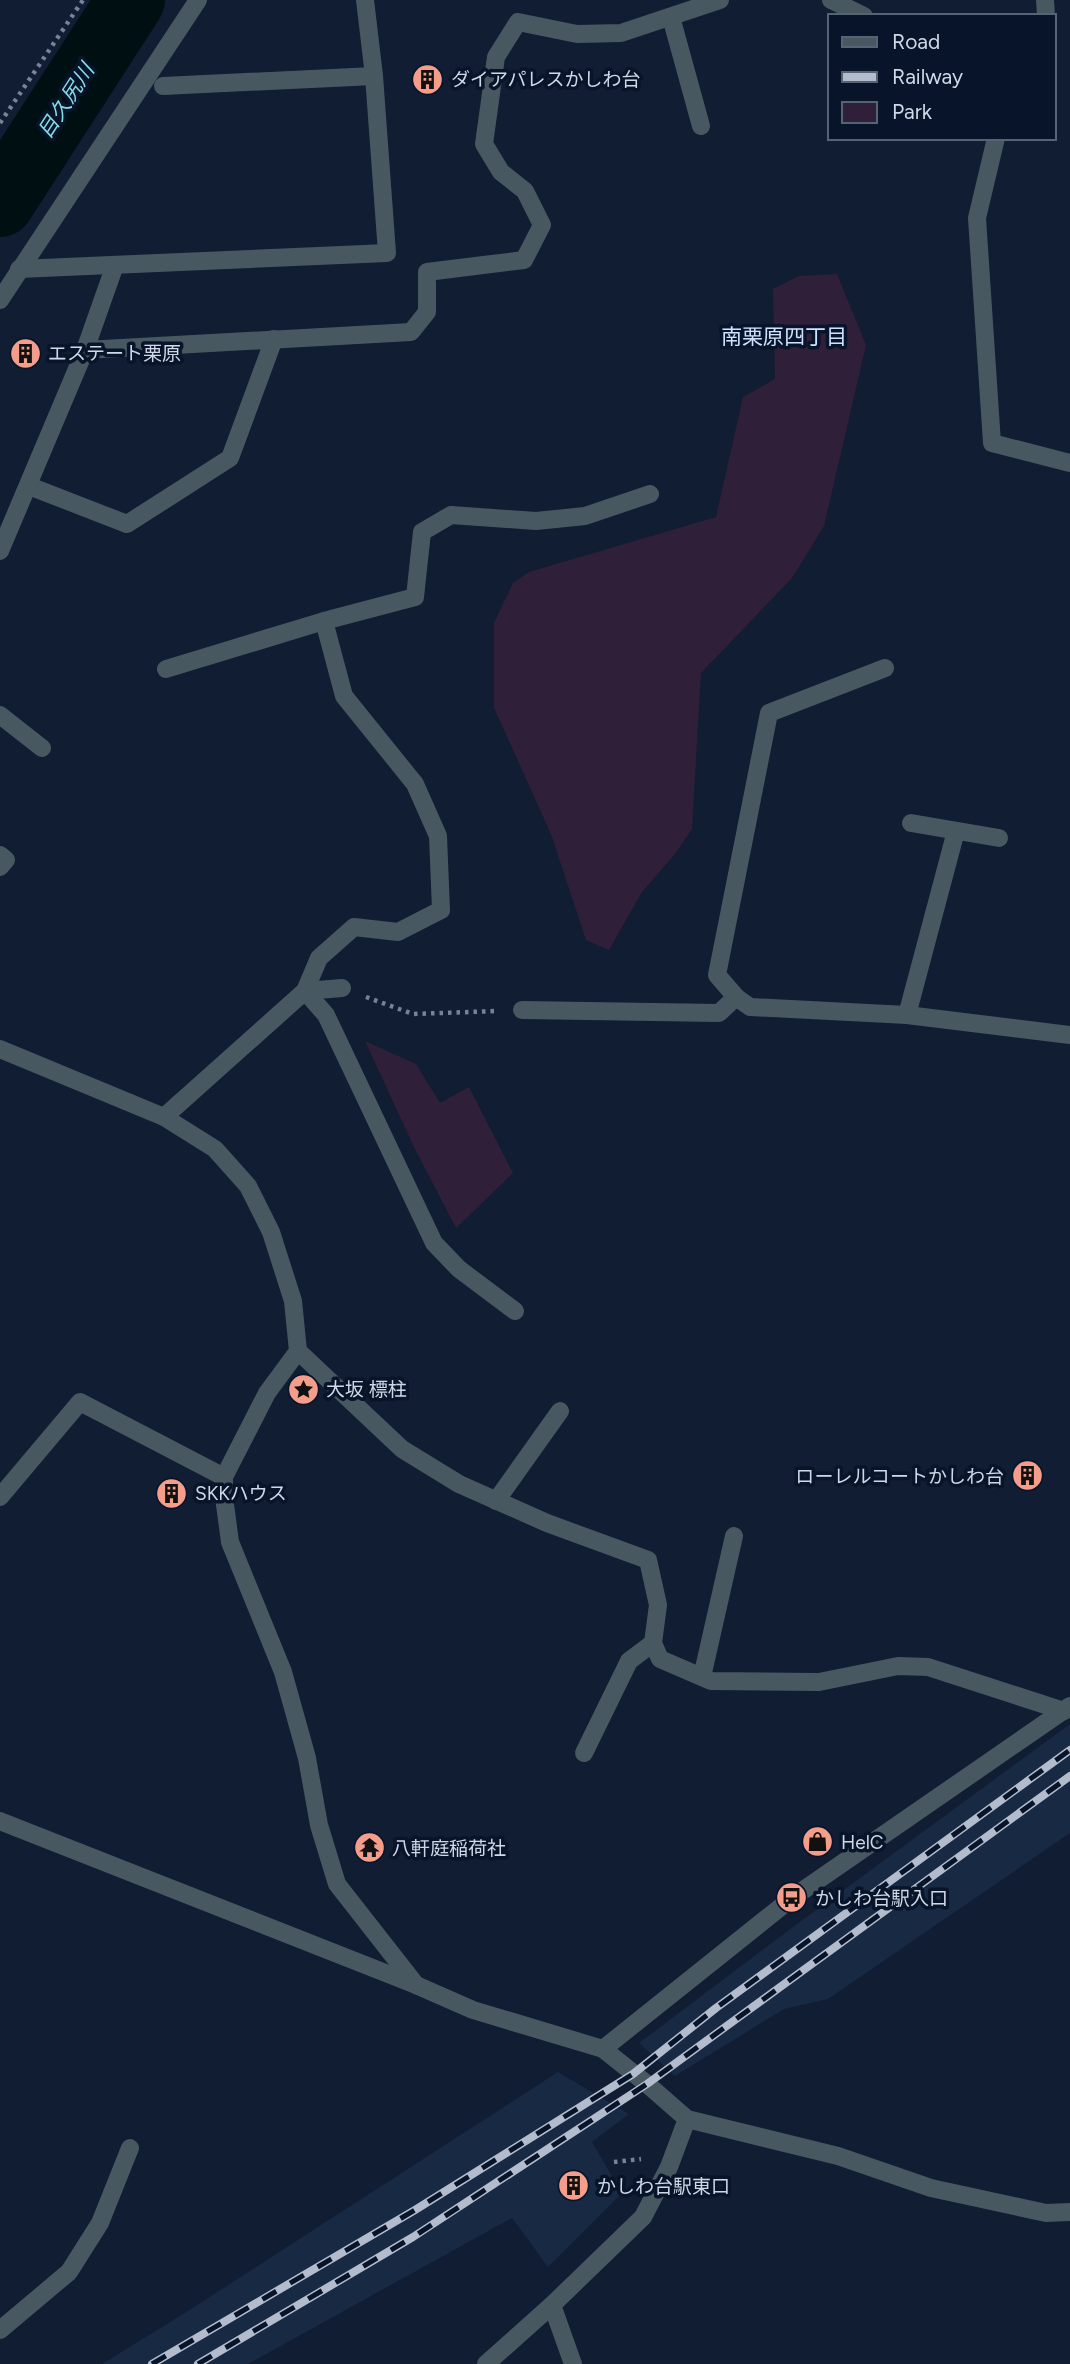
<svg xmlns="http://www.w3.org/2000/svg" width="1070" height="2364" font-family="Figtree,'Noto Sans JP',sans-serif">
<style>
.built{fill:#182943}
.green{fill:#301f39}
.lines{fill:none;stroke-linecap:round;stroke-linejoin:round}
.river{stroke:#000f12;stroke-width:68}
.path{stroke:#788395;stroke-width:4.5;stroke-dasharray:3.5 5;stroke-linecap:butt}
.minor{stroke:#485861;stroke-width:18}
.rail-casing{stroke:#b3bccc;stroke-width:8}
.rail{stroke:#071429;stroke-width:5;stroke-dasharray:16;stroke-linecap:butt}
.labels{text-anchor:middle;stroke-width:7;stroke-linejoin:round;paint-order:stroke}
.poi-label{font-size:19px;fill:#cfd8e7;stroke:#071429;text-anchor:start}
.water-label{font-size:21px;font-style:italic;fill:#84dbe6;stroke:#071429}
.neighbourhood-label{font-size:21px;fill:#cee1ff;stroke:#071429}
</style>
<rect width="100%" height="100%" fill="#101d33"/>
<!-- built -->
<g class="built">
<polygon points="1070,1724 1070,1833 828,1999 784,2009 675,2076 639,2043 793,1927"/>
<polygon points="558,2072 629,2114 592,2142 622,2193 548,2267 512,2218 248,2364 102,2364 188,2311"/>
</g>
<!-- green -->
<g class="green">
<polygon points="837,274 866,345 824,526 792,578 701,673 692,829 675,854 642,892 609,950 586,940 551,834 494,708 494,623 513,583 529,572 716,517 743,397 775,379 773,289 799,276"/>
<polygon points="365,1041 416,1064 440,1103 469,1087 513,1173 456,1228 414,1147"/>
</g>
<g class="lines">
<!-- river -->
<polyline class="river" points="0,203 131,0"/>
<!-- path -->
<g class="path">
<polyline points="0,123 83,0"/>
<polyline points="366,997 413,1014 497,1011"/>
<polyline points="614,2162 641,2159"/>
</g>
<!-- minor -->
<g class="minor">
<polyline points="831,0 864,16"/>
<polyline points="1045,0 1046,16"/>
<polyline points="671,17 701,126"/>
<polyline points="163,86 374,76"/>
<polyline points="996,138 977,218 992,443 1070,463"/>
<polyline points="19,269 387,253 374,76 365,0"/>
<polyline points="0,300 198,0"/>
<polyline points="85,350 411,332 427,312 427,272 524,260 542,225 525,191 501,172 484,144 496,57 518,22 577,34 621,33 720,0"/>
<polyline points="29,486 127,524 230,458 274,339"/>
<polyline points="0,551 85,350 115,265"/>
<polyline points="885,668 769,713 717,975 736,997 750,1007 907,1015 1070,1035"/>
<polyline points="166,669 324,621 415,597 422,532 451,515 536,521 585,516 650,494"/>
<polyline points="0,715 42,748"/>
<polyline points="911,823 999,838"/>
<polyline points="0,855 6,860 0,867"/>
<polyline points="305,991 326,1015 434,1243 459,1269 515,1311"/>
<polyline points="305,991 342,988"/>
<polyline points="522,1010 719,1013 736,997"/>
<polyline points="907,1015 956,831"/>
<polyline points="0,1049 164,1117 215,1149 248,1186 271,1232 293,1301 298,1351 267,1393 224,1477 224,1497 230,1542 283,1672 307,1758 319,1825 337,1884 416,1985"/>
<polyline points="164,1117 305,991 319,958 354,927 398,932 441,910 438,836 415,784 344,696 324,621"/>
<polyline points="298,1351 402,1449 459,1484 547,1523 648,1560 658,1605 653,1643 660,1659 711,1681 819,1682 898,1666 928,1667 1064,1711"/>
<polyline points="0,1497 80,1402 224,1477"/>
<polyline points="496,1501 560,1411"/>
<polyline points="702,1677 734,1536"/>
<polyline points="584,1753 629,1661 653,1643"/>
<polyline points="0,1821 416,1985 473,2010 603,2049 647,2084 687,2119 838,2156 931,2188 1046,2213 1070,2212"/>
<polyline points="603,2049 792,1898 1070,1706"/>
<polyline points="552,2305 573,2364"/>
<polyline points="0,2330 69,2272 100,2223 130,2148"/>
<polyline points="486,2364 552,2305 643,2217 669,2167 687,2119"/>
</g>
<defs>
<g id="rail">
<polyline points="152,2364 415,2210 633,2074 716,2008 1070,1750"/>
<polyline points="198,2364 413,2237 647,2084 1070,1776"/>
</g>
</defs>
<!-- rail casing -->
<use href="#rail" class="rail-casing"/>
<!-- rail -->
<use href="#rail" class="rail"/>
</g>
<!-- icons -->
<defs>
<symbol id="building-disc" viewBox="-11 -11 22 22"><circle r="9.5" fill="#f49d8b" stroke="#071429"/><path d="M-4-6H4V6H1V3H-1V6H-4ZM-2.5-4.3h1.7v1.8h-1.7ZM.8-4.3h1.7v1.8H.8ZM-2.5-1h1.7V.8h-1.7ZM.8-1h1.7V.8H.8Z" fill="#111"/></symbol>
<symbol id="sight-disc" viewBox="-11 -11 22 22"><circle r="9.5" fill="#f49d8b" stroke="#071429"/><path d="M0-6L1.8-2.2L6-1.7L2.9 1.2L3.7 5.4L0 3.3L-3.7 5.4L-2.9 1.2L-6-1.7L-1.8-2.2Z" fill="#111"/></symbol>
<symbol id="shop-disc" viewBox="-11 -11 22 22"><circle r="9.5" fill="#f49d8b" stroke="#071429"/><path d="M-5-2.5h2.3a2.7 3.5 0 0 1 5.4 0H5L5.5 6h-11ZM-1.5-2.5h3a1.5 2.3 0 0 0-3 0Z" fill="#111"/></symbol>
<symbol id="temple-disc" viewBox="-11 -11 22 22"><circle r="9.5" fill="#f49d8b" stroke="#071429"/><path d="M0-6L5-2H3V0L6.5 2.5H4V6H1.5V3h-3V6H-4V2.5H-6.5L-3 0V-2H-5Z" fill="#111"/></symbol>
<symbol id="bus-disc" viewBox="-11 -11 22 22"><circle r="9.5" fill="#f49d8b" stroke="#071429"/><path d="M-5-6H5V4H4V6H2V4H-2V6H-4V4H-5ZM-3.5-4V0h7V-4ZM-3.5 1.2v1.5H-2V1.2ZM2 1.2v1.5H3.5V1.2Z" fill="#111"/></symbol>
</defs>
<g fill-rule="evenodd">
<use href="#building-disc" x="410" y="62" width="35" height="35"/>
<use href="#building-disc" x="8" y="336" width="35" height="35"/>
<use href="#sight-disc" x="286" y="1372" width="35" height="35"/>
<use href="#building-disc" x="1010" y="1458" width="35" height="35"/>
<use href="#building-disc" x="154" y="1476" width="35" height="35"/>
<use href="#shop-disc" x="800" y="1824" width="35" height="35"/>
<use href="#temple-disc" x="352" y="1830" width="35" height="35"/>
<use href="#bus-disc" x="774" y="1880" width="35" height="35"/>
<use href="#building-disc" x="556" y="2168" width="35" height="35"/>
</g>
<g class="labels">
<!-- poi labels -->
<g class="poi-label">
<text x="451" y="86">ダイアパレスかしわ台</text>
<text x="48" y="360">エステート栗原</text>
<text x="326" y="1396">大坂 標柱</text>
<text x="1004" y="1483" text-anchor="end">ローレルコートかしわ台</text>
<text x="195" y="1500">SKKハウス</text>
<text x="841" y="1849">HelC</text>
<text x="392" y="1855">八軒庭稲荷社</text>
<text x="815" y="1905">かしわ台駅入口</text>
<text x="597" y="2193">かしわ台駅東口</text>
</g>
<!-- water labels -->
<g class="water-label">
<text transform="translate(66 101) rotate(-57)" y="7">目久尻川</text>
</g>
<!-- neighbourhood labels -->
<g class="neighbourhood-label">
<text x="784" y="344">南栗原四丁目</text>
</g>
</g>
<!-- legend -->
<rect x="828" y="14" width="228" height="126" fill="#071429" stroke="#576275" stroke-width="2"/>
<rect x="842" y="37" width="35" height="10" fill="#485861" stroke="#576275" stroke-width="2"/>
<text x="892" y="49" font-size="21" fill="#cfd8e7">Road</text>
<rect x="842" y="72" width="35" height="10" fill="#b3bccc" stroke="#576275" stroke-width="2"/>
<text x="892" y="84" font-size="21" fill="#cfd8e7">Railway</text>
<rect x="842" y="102" width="35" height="21" fill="#301f39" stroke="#576275" stroke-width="2"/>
<text x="892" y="119" font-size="21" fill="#cfd8e7">Park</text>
</svg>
